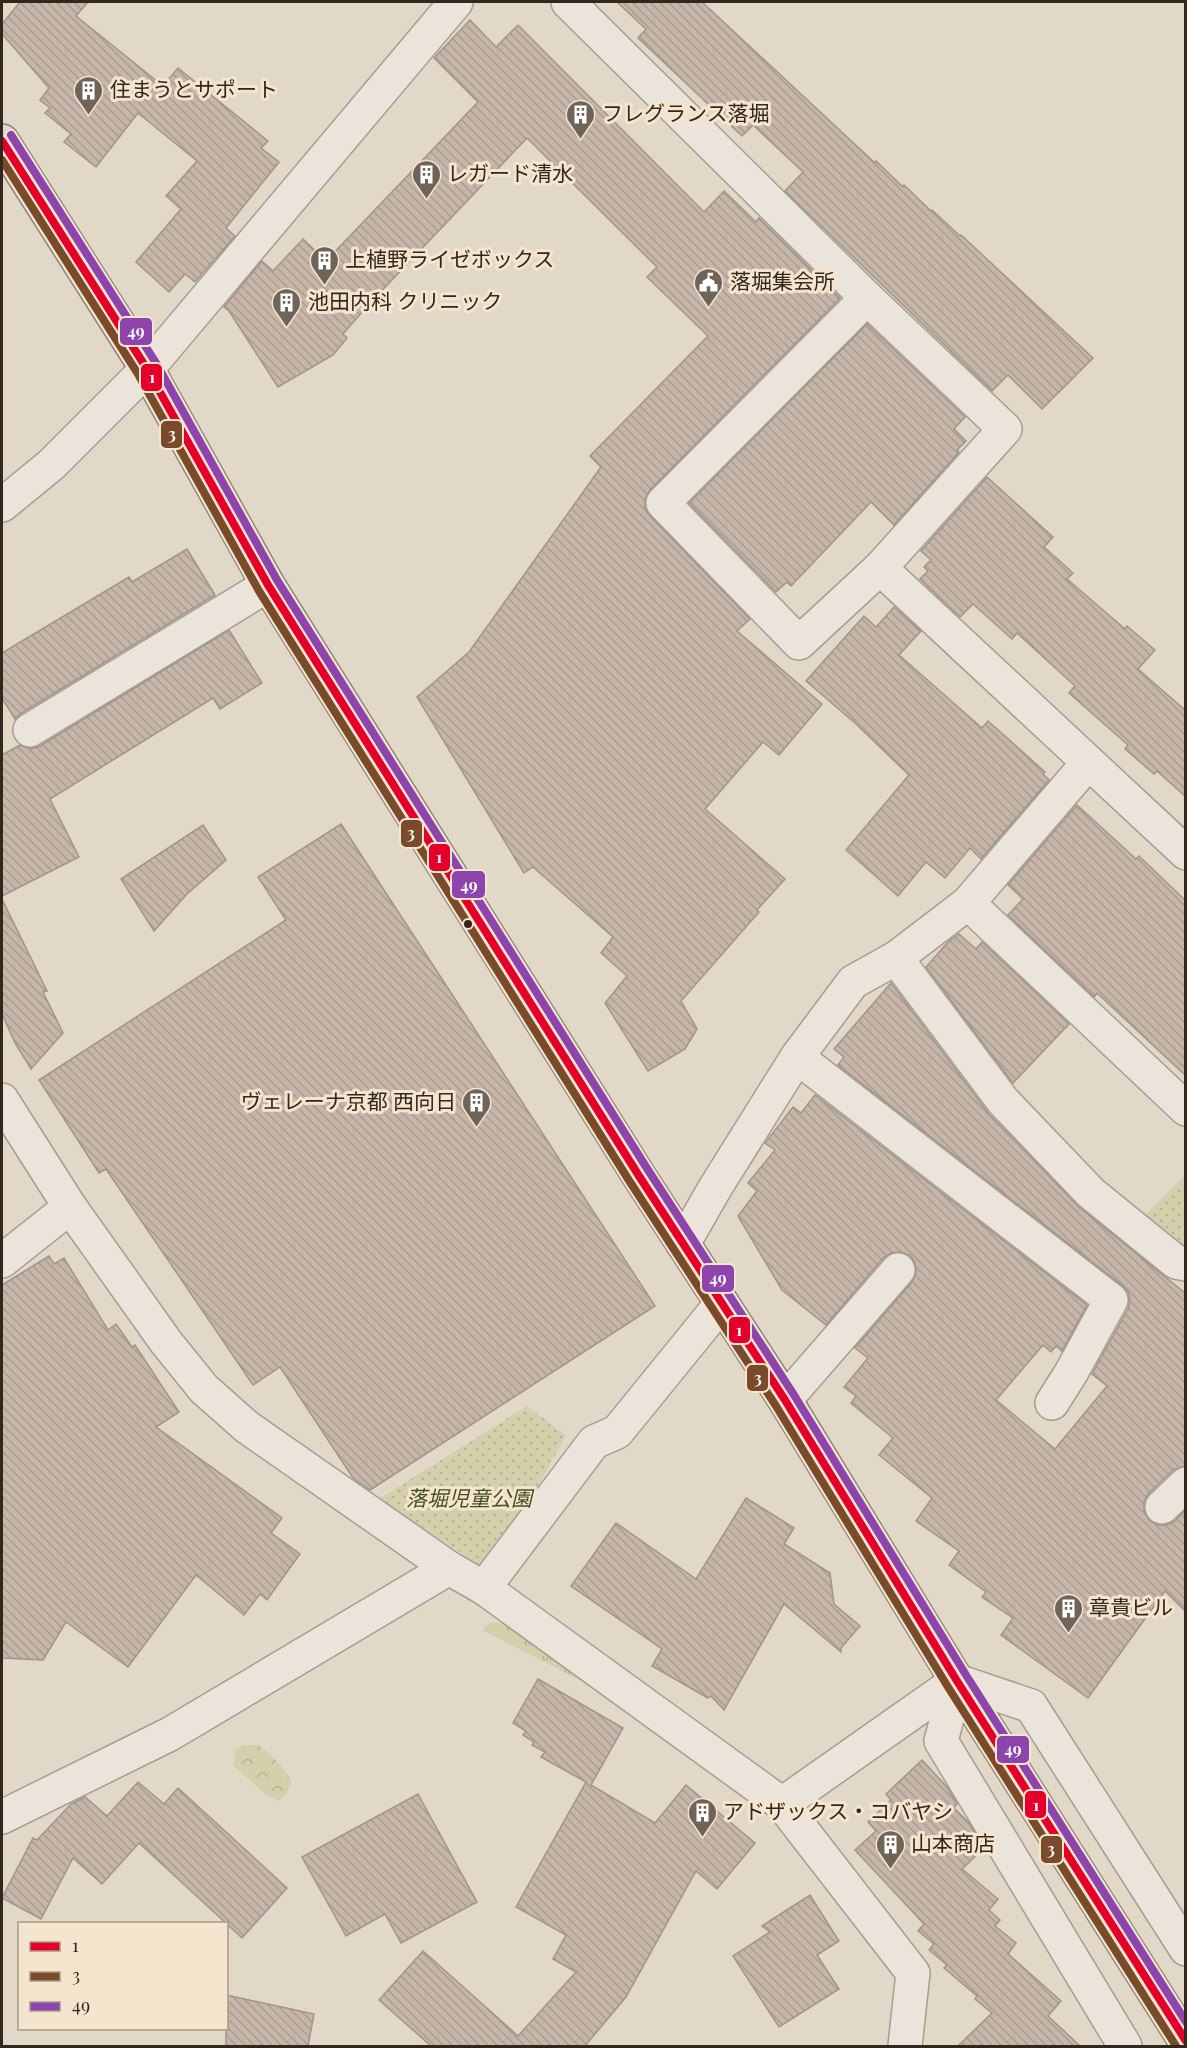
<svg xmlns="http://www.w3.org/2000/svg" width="1187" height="2048" font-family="'Playfair Display','Noto Sans JP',serif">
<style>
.grass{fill:url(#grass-tufts)}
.forest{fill:url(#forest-crowns)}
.park{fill:url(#park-dots)}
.building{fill:url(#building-back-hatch);stroke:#a19489;stroke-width:1.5}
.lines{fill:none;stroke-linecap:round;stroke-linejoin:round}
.minor-casing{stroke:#a69d92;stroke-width:36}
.major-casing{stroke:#8c8379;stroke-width:36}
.minor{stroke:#eae4da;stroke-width:33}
.major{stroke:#e1d9cb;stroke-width:33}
.bus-1-casing{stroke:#f4e6ce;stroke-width:12}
.bus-2-casing{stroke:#f4e6ce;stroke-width:12}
.bus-3-casing{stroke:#f4e6ce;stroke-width:12}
.bus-1{stroke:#e4002b;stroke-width:8}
.bus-2{stroke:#7a4b2a;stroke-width:8}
.bus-3{stroke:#8e44ad;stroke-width:8}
.bus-dot{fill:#33261c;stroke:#f4e6ce;stroke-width:2}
.labels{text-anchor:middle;stroke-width:6;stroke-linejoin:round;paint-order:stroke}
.poi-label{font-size:21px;fill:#33261c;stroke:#f4e6ce;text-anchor:start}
.park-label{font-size:21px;font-style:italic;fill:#474f23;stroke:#f4e6ce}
.line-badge{stroke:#f4e6ce;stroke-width:2}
.badge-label{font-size:16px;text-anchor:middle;font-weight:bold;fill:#fff}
</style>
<defs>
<pattern id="grass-tufts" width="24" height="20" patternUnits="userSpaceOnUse" patternTransform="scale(1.5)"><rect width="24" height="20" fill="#d3d0ab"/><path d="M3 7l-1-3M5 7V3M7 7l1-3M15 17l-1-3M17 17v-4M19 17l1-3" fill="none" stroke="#b6b293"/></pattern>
<pattern id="forest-crowns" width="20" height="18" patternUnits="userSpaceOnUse" patternTransform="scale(1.5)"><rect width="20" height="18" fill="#d3d0ab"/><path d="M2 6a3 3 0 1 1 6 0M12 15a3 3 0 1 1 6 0" fill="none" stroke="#b6b293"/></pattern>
<pattern id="park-dots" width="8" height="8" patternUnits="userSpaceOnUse" patternTransform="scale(1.5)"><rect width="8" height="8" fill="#d3d0ab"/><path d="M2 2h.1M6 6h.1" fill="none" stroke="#b6b293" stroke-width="1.8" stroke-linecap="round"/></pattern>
<pattern id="building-back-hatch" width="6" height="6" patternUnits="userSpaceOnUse" patternTransform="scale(1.5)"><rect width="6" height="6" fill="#c5b6a9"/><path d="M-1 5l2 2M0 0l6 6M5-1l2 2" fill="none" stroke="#aa9c91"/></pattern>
</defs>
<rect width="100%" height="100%" fill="#e2d8c8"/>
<!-- grass -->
<polygon class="grass" points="489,1623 505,1623 607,1694 482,1630"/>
<!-- forest -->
<polygon class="forest" points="243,1745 259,1745 276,1760 292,1781 286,1794 278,1801 264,1793 233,1765 236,1751"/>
<!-- park -->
<g class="park">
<polygon points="1185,1175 1185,1257 1139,1221"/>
<polygon points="527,1406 566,1435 538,1486 480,1565 379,1499"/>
</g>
<!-- building -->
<g class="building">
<polygon points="20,2 88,2 76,16 163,86 178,68 268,141 261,148 279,162 226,228 235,236 195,282 185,274 169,292 136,262 181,209 166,196 197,161 138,113 96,167 64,142 71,134 45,113 50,108 40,100 49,88 2,34 2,24"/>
<polygon points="617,2 702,2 875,163 876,161 903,187 904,185 931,211 932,210 960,236 961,235 1093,358 1042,409 1008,375 992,391 785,191 803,172 753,125 742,136 638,38 646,29"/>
<polygon points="470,20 496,47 518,25 704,212 724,191 756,222 759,218 840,298 650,490 645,499 645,508 650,516 750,619 737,631 822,704 779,755 763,742 705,809 785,879 757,910 759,912 681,1001 697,1029 685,1049 648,1071 605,1003 627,976 601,953 613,937 533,867 524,873 417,697 469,652 601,467 590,456 708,336 647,277 657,267 527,138 370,303 343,334 347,338 333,355 278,387 229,311 224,307 262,261 273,271 303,239 326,261 478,102 434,58"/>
<polygon points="867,324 965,417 954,429 966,441 957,450 959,452 894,525 871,502 791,586 787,582 776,592 689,503"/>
<polygon points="987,477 1053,537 1044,547 1073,573 1067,579 1125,629 1127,626 1155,650 1138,669 1185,710 1185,796 1157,771 1154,774 1125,749 1128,745 1069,693 1075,686 1017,633 1012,639 973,604 960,617 920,579 928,571 924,567 931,560 921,551"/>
<polygon points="187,549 215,595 20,714 15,719 2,698 2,653 129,577 132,582"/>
<polygon points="894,607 921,631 899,655 982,728 988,721 1045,772 1043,774 1049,780 981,859 970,848 945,878 926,862 898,896 846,850 909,775 855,723 806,681 864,616 876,627"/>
<polygon points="229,630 262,683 220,709 213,698 50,799 79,857 2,896 2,755 20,745 30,749 40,746"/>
<polygon points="1077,805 1136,859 1139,856 1185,900 1185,1075 1097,993 1094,997 1008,915 1023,899 1008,885"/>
<polygon points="341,824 655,1306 370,1490 353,1478 280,1367 253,1385 106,1169 99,1173 39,1080 286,920 258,877"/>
<polygon points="203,825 226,860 187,894 154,931 121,879"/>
<polygon points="2,899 47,991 43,992 63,1033 31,1069 15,1043 2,1014"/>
<polygon points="959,934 976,949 982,942 1069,1024 1013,1083 926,967 948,942"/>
<polygon points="891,983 989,1114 1079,1207 1185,1293 1185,1466 1173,1470 1149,1493 1144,1501 1144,1511 1149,1520 1157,1525 1166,1525 1175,1521 1185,1510 1185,1611 1165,1591 1088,1698 1001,1635 1013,1618 982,1597 986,1592 949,1565 959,1551 916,1521 932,1498 879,1455 893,1438 851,1403 856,1396 844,1387 868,1358 855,1348 912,1282 916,1273 915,1263 911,1256 901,1252 891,1253 884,1257 826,1325 782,1290 738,1216 757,1191 748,1183 775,1150 765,1143 793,1107 801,1113 815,1095 1087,1305 1062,1351 1056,1346 1051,1352 1043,1345 996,1400 1055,1449 1107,1386 1092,1374 1128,1309 1130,1300 1128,1292 1123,1286 838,1065 844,1057 834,1049"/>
<polygon points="49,1256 54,1264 64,1258 108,1330 116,1324 132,1347 135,1345 179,1412 156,1427 282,1518 271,1533 300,1554 267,1600 260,1594 244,1615 196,1575 128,1667 66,1622 43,1660 2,1658 2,1285"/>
<polygon points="746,1498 794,1528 784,1544 830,1573 834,1604 860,1626 841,1648 841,1652 784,1604 724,1710 711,1696 708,1698 652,1666 662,1649 571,1586 616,1523 696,1579"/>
<polygon points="538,1679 623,1728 591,1785 655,1823 686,1785 755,1843 717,1889 696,1871 626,1997 585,2046 431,2046 379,2000 423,1951 518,2036 576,1972 553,1959 566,1935 516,1907 586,1782 541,1757 545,1752 532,1745 534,1742 523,1735 526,1731 513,1723"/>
<polygon points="922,1760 947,1787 957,1804 954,1808 969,1823 984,1848 962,1869 998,1899 989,1910 1000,1920 995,1926 1016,1943 1008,1954 1061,2001 1048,2016 1080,2046 958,2046 992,2013 975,1999 977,1996 944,1968 947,1965 929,1950 934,1944 918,1931 924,1924 855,1850 876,1831 868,1822 891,1800 886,1794"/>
<polygon points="138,1782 164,1804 178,1788 287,1888 242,1938 139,1843 102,1884 73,1858 41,1919 2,1898 33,1838 37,1840 71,1804 85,1797 107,1816"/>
<polygon points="418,1794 477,1902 401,1943 385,1914 346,1936 302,1857"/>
<polygon points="810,1895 839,1941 817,1955 839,1989 779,2027 733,1956 770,1932 762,1926"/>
<polygon points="226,1995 314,2014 308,2046 226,2046"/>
</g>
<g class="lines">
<defs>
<g id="minor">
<polyline points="568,2 867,298 1005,429 880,568 1186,853"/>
<polyline points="867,298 663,503 799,643 880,568"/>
<polyline points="2,505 51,465 147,369 456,2"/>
<polyline points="30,730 268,585"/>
<polyline points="968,903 1186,1109"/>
<polyline points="896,958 1003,1101 1091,1193 1176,1262 1186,1264"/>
<polyline points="797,1057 1111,1300 1071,1373 1052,1403"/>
<polyline points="2,1100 70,1207 166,1342 204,1389 247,1427 449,1568 484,1588 782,1804 913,1973 905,2046"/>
<polyline points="683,1244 715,1188 797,1057 853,982 896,958 968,903 1088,763"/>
<polyline points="2,1261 70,1207"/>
<polyline points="785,1400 898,1270"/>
<polyline points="1162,1507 1186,1484"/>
<polyline points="484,1588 594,1442 617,1432 721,1304"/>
<polyline points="957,1681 941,1741 1125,2046"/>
<polyline points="957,1681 1031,1706 1186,1949"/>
<polyline points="782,1804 957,1681"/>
<polyline points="2,1817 170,1734 449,1568"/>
</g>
<polyline id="major" points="2,141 147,369 268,585 639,1176 785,1400 957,1681 1186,2042"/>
</defs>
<!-- minor casing -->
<use href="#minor" class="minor-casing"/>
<!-- major casing -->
<use href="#major" class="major-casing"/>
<!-- minor -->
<use href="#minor" class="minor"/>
<!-- major -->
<use href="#major" class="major"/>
<defs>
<polyline id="bus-1" points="2,141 147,369 268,585 639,1176 785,1400 957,1681 1186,2041"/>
<polyline id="bus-2" points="2,160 138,374 259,591 630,1182 776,1406 948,1687 1176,2046"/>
<polyline id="bus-3" points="11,135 156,363 277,580 648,1170 794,1395 966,1675 1186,2022"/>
</defs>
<!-- bus-1 casing -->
<use href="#bus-1" class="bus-1-casing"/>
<!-- bus-2 casing -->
<use href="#bus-2" class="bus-2-casing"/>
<!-- bus-3 casing -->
<use href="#bus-3" class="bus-3-casing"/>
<!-- bus-1 -->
<use href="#bus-1" class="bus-1"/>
<!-- bus-2 -->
<use href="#bus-2" class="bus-2"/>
<!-- bus-3 -->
<use href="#bus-3" class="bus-3"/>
</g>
<!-- icons -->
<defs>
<symbol id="building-pin" viewBox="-11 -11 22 30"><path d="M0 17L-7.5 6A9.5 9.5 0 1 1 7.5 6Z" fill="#706458" stroke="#f4e6ce"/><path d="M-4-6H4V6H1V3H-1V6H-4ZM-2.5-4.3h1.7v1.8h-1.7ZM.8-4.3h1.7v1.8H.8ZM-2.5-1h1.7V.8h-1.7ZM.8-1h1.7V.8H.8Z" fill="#fff"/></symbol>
<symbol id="civic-pin" viewBox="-11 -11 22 30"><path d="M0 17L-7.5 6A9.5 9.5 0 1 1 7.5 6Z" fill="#706458" stroke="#f4e6ce"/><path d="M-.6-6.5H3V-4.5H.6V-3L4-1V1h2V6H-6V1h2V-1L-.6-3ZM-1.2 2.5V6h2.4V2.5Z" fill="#fff"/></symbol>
</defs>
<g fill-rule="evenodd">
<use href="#building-pin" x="72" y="74" width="33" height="45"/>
<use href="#building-pin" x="564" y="98" width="33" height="45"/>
<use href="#building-pin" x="410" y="158" width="33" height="45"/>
<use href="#building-pin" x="308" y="244" width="33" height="45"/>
<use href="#civic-pin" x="692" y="266" width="33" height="45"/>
<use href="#building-pin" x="270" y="286" width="33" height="45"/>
<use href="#building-pin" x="460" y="1086" width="33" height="45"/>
<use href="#building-pin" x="1052" y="1592" width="33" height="45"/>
<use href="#building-pin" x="686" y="1796" width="33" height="45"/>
<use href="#building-pin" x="874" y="1828" width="33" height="45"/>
</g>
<!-- markers -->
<circle class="bus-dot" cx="468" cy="924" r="5"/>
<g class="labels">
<!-- poi labels -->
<g class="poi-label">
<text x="110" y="97">住まうとサポート</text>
<text x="602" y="121">フレグランス落堀</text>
<text x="447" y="181">レガード清水</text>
<text x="345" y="267">上植野ライゼボックス</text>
<text x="730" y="289">落堀集会所</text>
<text x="308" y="309">池田内科 クリニック</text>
<text x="456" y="1109" text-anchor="end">ヴェレーナ京都 西向日</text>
<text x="1089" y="1615">章貴ビル</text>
<text x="723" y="1819">アドザックス・コバヤシ</text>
<text x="911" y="1851">山本商店</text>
</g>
<!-- park labels -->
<g class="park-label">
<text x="469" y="1506">落堀児童公園</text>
</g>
</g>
<g class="line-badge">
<rect x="119" y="317" width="34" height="29" rx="6" fill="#8e44ad"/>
<rect x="140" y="363" width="23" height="29" rx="6" fill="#e4002b"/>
<rect x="160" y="420" width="23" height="29" rx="6" fill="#7a4b2a"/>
<rect x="400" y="819" width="23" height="29" rx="6" fill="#7a4b2a"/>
<rect x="428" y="843" width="23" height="29" rx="6" fill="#e4002b"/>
<rect x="451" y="870" width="35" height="29" rx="6" fill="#8e44ad"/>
<rect x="701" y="1264" width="34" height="29" rx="6" fill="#8e44ad"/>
<rect x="728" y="1316" width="23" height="28" rx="6" fill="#e4002b"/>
<rect x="746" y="1364" width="23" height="28" rx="6" fill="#7a4b2a"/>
<rect x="996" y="1735" width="34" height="29" rx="6" fill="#8e44ad"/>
<rect x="1024" y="1790" width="23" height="29" rx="6" fill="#e4002b"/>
<rect x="1040" y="1835" width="23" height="29" rx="6" fill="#7a4b2a"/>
</g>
<g class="badge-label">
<text x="136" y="337">49</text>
<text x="152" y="383">1</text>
<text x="172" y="440">3</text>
<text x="411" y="839">3</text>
<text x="439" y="863">1</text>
<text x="469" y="891">49</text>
<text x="718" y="1284">49</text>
<text x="739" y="1336">1</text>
<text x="758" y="1384">3</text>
<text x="1013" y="1755">49</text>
<text x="1036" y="1811">1</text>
<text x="1051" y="1855">3</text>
</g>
<!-- border -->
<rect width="1187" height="2048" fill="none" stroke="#33261c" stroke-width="6"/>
<!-- legend -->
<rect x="18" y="1922" width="210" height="108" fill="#f4e6ce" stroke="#a79987" stroke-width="1.5"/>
<rect x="30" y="1942" width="30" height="9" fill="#e4002b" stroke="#a79987" stroke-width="1.5"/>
<text x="72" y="1952" font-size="18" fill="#33261c">1</text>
<rect x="30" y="1972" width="30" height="9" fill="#7a4b2a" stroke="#a79987" stroke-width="1.5"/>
<text x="72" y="1982" font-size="18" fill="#33261c">3</text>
<rect x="30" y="2002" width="30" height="9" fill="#8e44ad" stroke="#a79987" stroke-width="1.5"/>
<text x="72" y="2012" font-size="18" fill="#33261c">49</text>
</svg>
